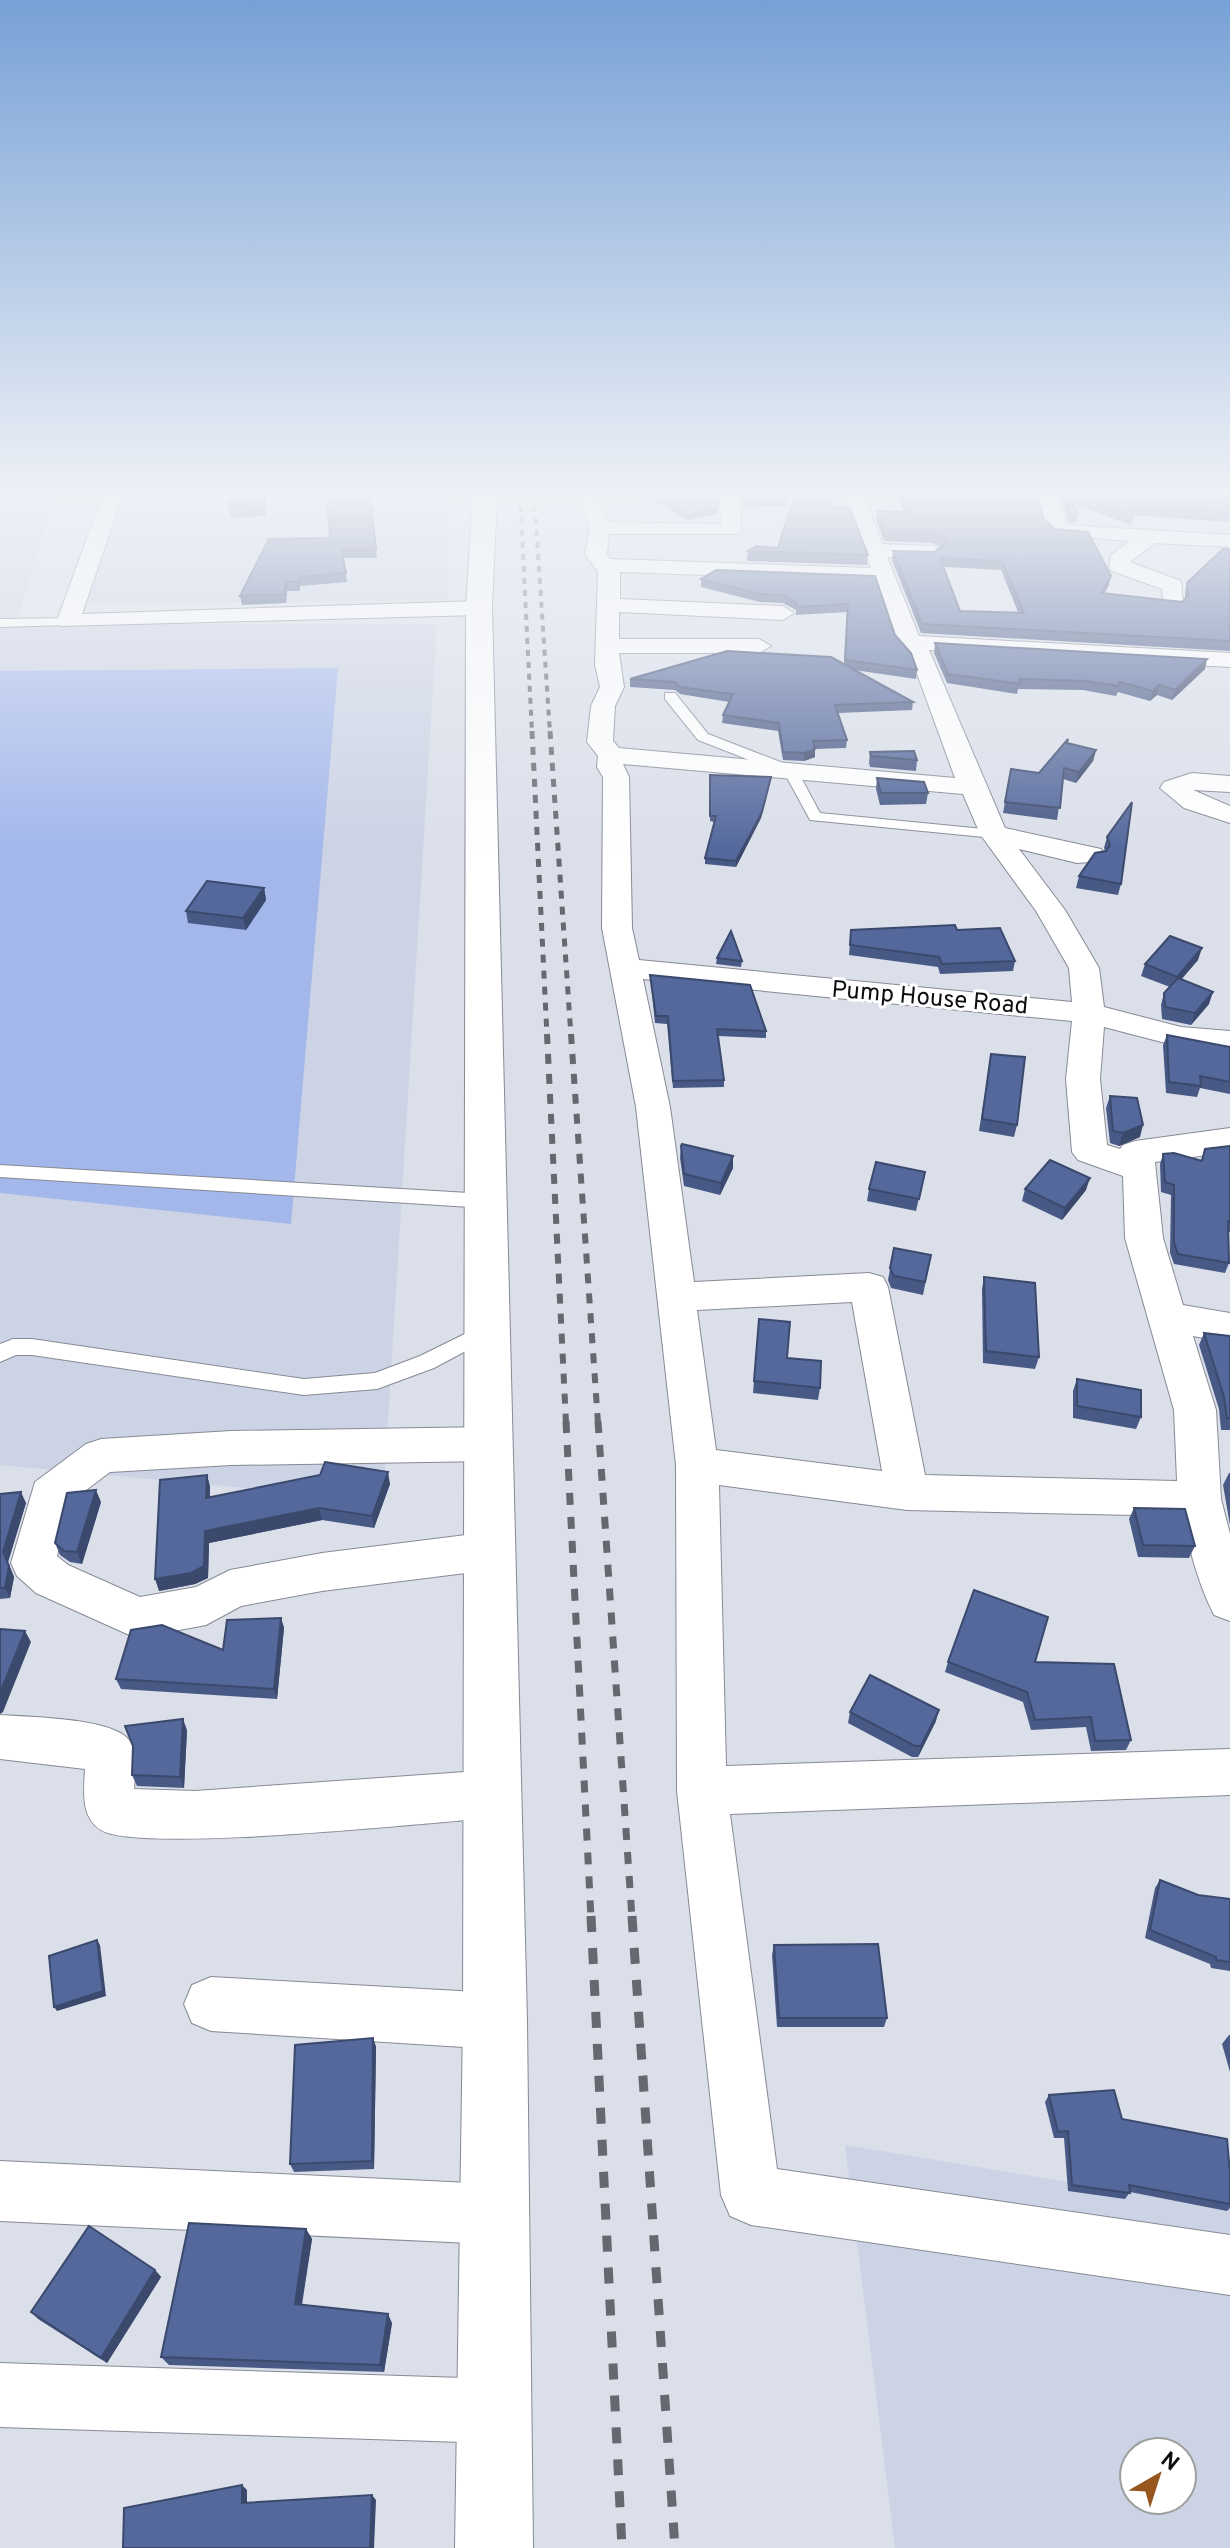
<svg xmlns="http://www.w3.org/2000/svg" width="1230" height="2548" font-family="Overpass,sans-serif">
<style>
.built{fill:#ccd3e5;fill-rule:evenodd}
.green{fill:#a3b7eb}
.lines{fill:none;stroke-linecap:round;stroke-linejoin:round}
.lane-casing{stroke:#868a94;stroke-width:2}
.street-casing{stroke:#868a94;stroke-width:2}
.secondary-casing{stroke:#868a94;stroke-width:2}
.lane{fill:#fff;fill-rule:evenodd}
.street{fill:#fff;fill-rule:evenodd}
.secondary{fill:#fff;fill-rule:evenodd}
.rail-far4{stroke:#65686e;stroke-width:4;stroke-dasharray:6 6;stroke-linecap:butt}
.rail-far3{stroke:#65686e;stroke-width:5;stroke-dasharray:8 8;stroke-linecap:butt}
.rail-far2{stroke:#65686e;stroke-width:6;stroke-dasharray:10 10;stroke-linecap:butt}
.rail-far1{stroke:#65686e;stroke-width:7;stroke-dasharray:12 12;stroke-linecap:butt}
.rail{stroke:#65686e;stroke-width:9;stroke-dasharray:16 16;stroke-linecap:butt}
.wall{fill:#485986;fill-rule:evenodd}
.shaded-wall{fill:#3b496d}
.building{fill:#54689c;stroke:#3b496d;stroke-width:2;fill-rule:evenodd}
.labels{text-anchor:middle;stroke-width:6;stroke-linejoin:round;paint-order:stroke}
.street-label{font-size:24px;fill:#0b0d10;stroke:#fff}
</style>
<rect width="100%" height="100%" fill="#dadfea"/>
<!-- built -->
<g class="built">
<polygon points="0,494 54,494 16,624 437,624 383,1501 0,1465"/>
<polygon points="116,494 448,494 448,600 76,605"/>
<path d="M845 2145 1230 2209V2548H895ZM1134 2452H1182V2500H1134Z"/>
</g>
<!-- green -->
<polygon class="green" points="338,668 291,1224 0,1193 0,671"/>
<g class="lines">
<defs>
<g id="lane">
<polygon points="72,618 72,624 68,625 0,627 0,619"/>
<polygon points="665,693 675,693 708,734 796,768 820,813 994,830 1001,834 994,838 810,820 785,774 698,740 665,699"/>
<polygon points="0,1165 486,1194 496,1201 486,1208 0,1177"/>
<polygon points="487,1323 494,1326 497,1331 494,1336 434,1368 377,1389 304,1395 32,1355 16,1355 0,1362 0,1344 13,1339 32,1339 304,1379 375,1373 420,1356"/>
</g>
<g id="street">
<polygon points="103,494 123,494 82,614 479,601 490,608 479,615 60,626 57,621"/>
<path d="M574 494H594L607 522 721 524 720 494H740L741 530 738 534H609L607 554 610 559 871 568 844 494H864L882 544 933 546 944 552 933 558 887 557 919 636 1230 653V667L929 650 1005 828 1101 849 1105 855 1101 861 1077 863 1019 849 1065 910 1099 968 1104 1007 1181 1027 1230 1031V1051L1181 1047 1104 1027 1100 1079 1107 1145 1120 1149 1123 1145 1135 1141 1230 1128V1152L1155 1162 1163 1238 1183 1305 1230 1313V1343L1193 1336 1216 1410 1221 1499 1230 1534V1621L1214 1615C1198 1583 1190 1551 1182 1516L907 1510 719 1485 726 1766 1230 1749V1795L730 1814 777 2169 1230 2235V2295L751 2225 730 2216 721 2195 677 1791 676 1465 636 1107 602 928 603 777 597 767 598 756 587 742 591 706 600 687 595 665 598 572 585 554 590 528ZM620 572 876 581 897 642 912 660 955 778 619 748 613 741 615 706 624 687 619 653H759L771 646 759 639H619V612L783 620 794 613 783 606 620 599ZM623 764 963 794 980 834 1036 911 1069 968 1072 1002 639 960 632 928 629 777ZM643 979 1072 1021 1066 1079 1072 1152 1078 1160 1123 1176 1125 1238 1174 1410 1177 1481 925 1475 888 1287 883 1277 869 1273 694 1282 670 1107ZM852 1302 882 1471 716 1450 697 1310Z"/>
<polygon points="1037,494 1057,494 1066,525 1230,535 1230,547 1155,543 1130,562 1181,581 1183,603 1180,608 1164,608 1162,589 1112,571 1109,566 1111,555 1130,541 1054,535 1043,525"/>
<polygon points="1192,773 1230,776 1230,792 1193,790 1230,806 1230,823 1184,808 1160,788 1164,782"/>
<polygon points="489,1427 504,1432 510,1444 504,1456 489,1461 231,1465 110,1472 69,1503 57,1556 68,1565 140,1597 196,1587 230,1570 322,1553 490,1532 506,1538 512,1551 506,1564 490,1570 322,1591 241,1606 206,1625 136,1638 36,1593 17,1576 11,1563 35,1482 86,1444 101,1439 231,1431"/>
<path d="M0 1715C28 1717 113 1718 129 1740 139 1754 135 1773 134 1789L195 1791 493 1770 511 1777 518 1794 511 1811 493 1818C432 1822 138 1854 101 1830 80 1817 84 1790 85 1769L0 1759Z"/>
<polygon points="211,1977 495,1993 515,2001 523,2021 515,2041 495,2049 211,2031 192,2023 184,2004 192,1985"/>
<polygon points="0,2161 492,2184 513,2193 522,2214 513,2235 492,2244 0,2221"/>
<polygon points="0,2363 495,2379 518,2388 527,2411 518,2434 495,2443 0,2427"/>
</g>
<polygon id="secondary" points="473,494 497,494 492,608 527,2021 533,2548 455,2548 463,2021 466,608"/>
</defs>
<!-- lane casing -->
<use href="#lane" class="lane-casing"/>
<!-- street casing -->
<use href="#street" class="street-casing"/>
<!-- secondary casing -->
<use href="#secondary" class="secondary-casing"/>
<!-- lane -->
<use href="#lane" class="lane"/>
<!-- street -->
<use href="#street" class="street"/>
<!-- secondary -->
<use href="#secondary" class="secondary"/>
<!-- rail-far4 -->
<g class="rail-far4">
<polyline points="520,494 532,733"/>
<polyline points="534,494 550,733"/>
</g>
<!-- rail-far3 -->
<g class="rail-far3">
<polyline points="532,731 547,1036"/>
<polyline points="550,731 571,1036"/>
</g>
<!-- rail-far2 -->
<g class="rail-far2">
<polyline points="547,1034 566,1423"/>
<polyline points="571,1034 598,1423"/>
</g>
<!-- rail-far1 -->
<g class="rail-far1">
<polyline points="566,1421 591,1918"/>
<polyline points="598,1421 632,1918"/>
</g>
<!-- rail -->
<g class="rail">
<polyline points="591,1916 622,2548"/>
<polyline points="632,1916 675,2548"/>
</g>
</g>
<!-- wall -->
<g class="wall">
<polygon points="234,494 266,494 266,516 230,518 228,506"/>
<polygon points="370,494 377,558 343,558 347,582 300,586 300,591 287,591 286,603 242,605 240,596 330,538"/>
<polygon points="642,494 718,494 718,513 688,520"/>
<polygon points="742,494 789,494 786,506 743,507"/>
<path d="M895 494H1038L1043 519 1109 585 1104 593 1182 602 1185 599V592L1187 583 1230 550V651L921 633 892 560 893 551 934 552 941 547 933 543 884 541 876 519 877 511 905 512ZM944 567 1001 570 1018 612 960 611Z"/>
<polygon points="1060,494 1230,494 1230,522 1133,515 1131,525 1073,504 1078,514 1076,523 1068,522"/>
<polygon points="833,499 833,507 868,555 867,565 747,561 748,551 778,548"/>
<polygon points="875,576 895,635 917,670 916,679 854,670 913,702 912,710 838,713 847,740 846,748 815,749 815,757 804,761 783,760 778,731 722,723 723,715 729,702 680,694 675,690 630,687 630,679 844,665 847,612 796,615 796,610 783,603 760,602 701,587 701,579"/>
<polygon points="935,643 1205,669 1172,700 1157,695 1150,701 1118,692 1116,696 1083,690 1018,689 1017,694 947,683 934,653"/>
<polygon points="1067,743 1096,750 1093,761 1076,783 1063,779 1057,820 1003,813 1011,769 1039,773"/>
<polygon points="870,752 917,760 916,771 870,767 869,763"/>
<polygon points="710,775 770,783 761,818 736,867 705,864 705,858 714,822 710,821"/>
<polygon points="877,778 928,793 926,804 880,805 876,789"/>
<polygon points="1132,802 1121,884 1118,895 1076,888 1079,876 1105,851 1104,848 1107,837"/>
<polygon points="264,888 266,900 246,930 188,923 186,911"/>
<polygon points="851,930 957,930 1015,961 1013,971 940,974 938,967 849,955"/>
<polygon points="717,958 742,961 741,967 716,964"/>
<polygon points="1198,960 1181,980 1209,1004 1191,1025 1162,1019 1161,1005 1164,993 1170,987 1141,976 1145,964"/>
<polygon points="650,975 766,1031 766,1038 718,1036 724,1080 724,1087 673,1088 667,1024 655,1023"/>
<polygon points="1167,1035 1230,1047 1230,1094 1200,1088 1197,1097 1166,1093 1163,1045"/>
<polygon points="991,1054 1017,1125 1014,1137 979,1131"/>
<polygon points="1110,1096 1140,1137 1119,1146 1110,1143 1106,1108"/>
<polygon points="681,1146 733,1168 720,1195 684,1186 680,1158"/>
<polygon points="1205,1149 1230,1194 1230,1232 1228,1232 1229,1263 1225,1273 1174,1264 1170,1253 1171,1195 1161,1192 1160,1164 1163,1154 1201,1160"/>
<polygon points="925,1172 916,1211 867,1201 869,1189"/>
<polygon points="1025,1189 1086,1190 1062,1220 1022,1201"/>
<polygon points="894,1248 931,1255 923,1295 891,1288 888,1280"/>
<polygon points="984,1277 1039,1357 1035,1369 983,1363 982,1289"/>
<polygon points="759,1319 787,1358 820,1388 818,1400 753,1393"/>
<polygon points="1204,1333 1230,1336 1230,1430 1221,1430 1219,1409 1199,1345"/>
<polygon points="1077,1379 1141,1417 1136,1429 1073,1418 1073,1391"/>
<polygon points="1229,1473 1230,1473 1230,1525 1223,1485"/>
<polygon points="207,1475 210,1487 210,1497 390,1484 374,1528 322,1520 209,1543 208,1578 195,1584 159,1591"/>
<polygon points="0,1494 26,1503 8,1562 14,1577 10,1598 0,1599"/>
<polygon points="101,1502 82,1564 70,1562 60,1555 55,1543"/>
<polygon points="1134,1508 1195,1546 1189,1558 1138,1557 1129,1519"/>
<polygon points="281,1618 284,1628 277,1699 121,1689 116,1679 223,1650"/>
<polygon points="948,1662 1035,1662 1131,1740 1126,1750 1091,1751 1086,1727 1031,1730 1023,1702 945,1672"/>
<polygon points="850,1712 936,1721 918,1757 912,1757 848,1723"/>
<polygon points="187,1730 184,1788 137,1786 132,1775"/>
<polygon points="1160,1880 1198,1895 1230,1899 1230,1971 1211,1968 1210,1964 1145,1938 1155,1888"/>
<polygon points="774,1945 887,2018 884,2027 777,2027 772,1955"/>
<polygon points="1229,2035 1230,2035 1230,2072 1222,2044"/>
<polygon points="373,2038 376,2047 374,2169 294,2172 290,2164"/>
<polygon points="1049,2095 1122,2119 1230,2173 1230,2208 1227,2211 1130,2192 1125,2199 1068,2191 1064,2138 1054,2138 1045,2102"/>
<polygon points="306,2229 312,2239 302,2305 392,2323 384,2372 169,2365 161,2357"/>
<polygon points="155,2270 161,2277 107,2363 38,2319 31,2312"/>
</g>
<!-- shaded-wall -->
<g class="shaded-wall">
<polygon points="718,508 718,513 688,520 688,515"/>
<polygon points="1111,576 1109,585 1100,602 1101,593"/>
<polygon points="286,582 287,591 286,603 285,594"/>
<polygon points="1207,659 1205,669 1172,700 1175,690"/>
<polygon points="1159,685 1157,695 1150,701 1153,691"/>
<polygon points="815,749 815,757 804,761 805,753"/>
<polygon points="1096,750 1093,761 1076,783 1079,772"/>
<polygon points="771,777 761,818 736,867 736,861"/>
<polygon points="264,888 266,900 246,930 243,918"/>
<polygon points="1202,948 1198,960 1173,988 1177,977"/>
<polygon points="1213,992 1209,1004 1191,1025 1195,1013"/>
<polygon points="1143,1125 1140,1137 1119,1146 1123,1133"/>
<polygon points="733,1156 733,1168 720,1195 721,1183"/>
<polygon points="1090,1178 1086,1190 1062,1220 1065,1208"/>
<polygon points="388,1472 390,1484 374,1528 372,1516"/>
<polygon points="207,1475 210,1487 210,1509 206,1498"/>
<polygon points="96,1490 101,1502 82,1564 77,1552"/>
<polygon points="21,1492 26,1503 8,1562 14,1577 10,1598 5,1588 3,1552"/>
<polygon points="319,1508 322,1520 209,1543 208,1578 195,1584 159,1591 155,1579 205,1531"/>
<polygon points="281,1618 284,1628 277,1699 274,1689"/>
<polygon points="25,1631 31,1642 3,1712 0,1714 0,1693"/>
<polygon points="939,1710 936,1721 918,1757 921,1746"/>
<polygon points="183,1719 187,1730 184,1788 180,1777"/>
<polygon points="97,1940 100,1945 106,1996 57,2011 54,2007"/>
<polygon points="373,2038 376,2047 374,2169 372,2161"/>
<polygon points="306,2229 312,2239 300,2313 295,2304"/>
<polygon points="155,2270 161,2277 107,2363 101,2358"/>
<polygon points="388,2314 392,2323 384,2372 380,2365"/>
<polygon points="242,2485 247,2490 247,2507 242,2503"/>
<polygon points="372,2495 376,2500 374,2548 370,2548"/>
</g>
<!-- building -->
<g class="building">
<polygon points="234,494 264,494 264,503 228,506"/>
<polygon points="327,494 370,494 376,549 341,549 346,573 299,577 299,582 286,582 285,594 240,596 269,539 330,538"/>
<polygon points="651,494 718,494 718,508 688,515"/>
<polygon points="743,494 788,494 787,499 744,500"/>
<path d="M901 494H1038L1043 519 1055 529 1088 532 1111 576 1101 593 1182 602 1188 596 1187 583 1224 548 1230 550V641L922 624 893 551 934 552 948 542 934 534 885 532 877 511 911 512ZM940 558 1002 561 1024 613 960 611Z"/>
<polygon points="1064,494 1068,494 1078,514 1070,514"/>
<polygon points="1072,494 1230,494 1230,513 1135,507 1133,517"/>
<polygon points="794,496 833,499 831,507 850,508 868,555 748,551 756,546 778,548"/>
<polygon points="716,570 875,576 895,635 911,653 917,670 845,660 848,604 797,607 796,602 784,595 760,594 701,579"/>
<polygon points="935,643 1207,659 1175,690 1159,685 1153,691 1120,682 1118,686 1085,681 1020,679 1019,684 948,674"/>
<polygon points="727,651 831,657 913,702 835,705 847,740 813,741 815,749 805,753 783,752 779,723 723,715 733,694 680,687 675,682 630,679"/>
<polygon points="1068,739 1067,743 1096,750 1079,772 1064,768 1060,808 1005,802 1011,769 1039,773"/>
<polygon points="914,751 917,760 871,756 870,752"/>
<polygon points="710,775 771,777 762,812 736,861 705,858 716,816 710,816"/>
<polygon points="877,778 924,782 928,793 881,793"/>
<polygon points="1132,802 1121,884 1079,876 1095,853 1106,851 1110,845 1107,837"/>
<polygon points="207,881 264,888 243,918 186,911"/>
<polygon points="955,925 957,930 1000,928 1015,961 942,964 939,957 850,945 851,930"/>
<polygon points="731,931 742,961 717,958"/>
<polygon points="1170,936 1202,948 1177,977 1145,964"/>
<polygon points="650,975 750,985 766,1031 717,1029 724,1080 673,1081 668,1016 656,1016"/>
<polygon points="1178,978 1213,992 1195,1013 1165,1007 1164,993"/>
<polygon points="1167,1035 1230,1047 1230,1082 1200,1076 1201,1086 1169,1082"/>
<polygon points="991,1054 1025,1057 1017,1125 982,1119"/>
<polygon points="1110,1096 1137,1098 1143,1125 1123,1133 1113,1131"/>
<polygon points="682,1144 733,1156 721,1183 684,1174 681,1146"/>
<polygon points="1230,1146 1230,1221 1228,1221 1229,1263 1178,1254 1174,1243 1174,1185 1165,1182 1163,1154 1174,1153 1202,1161 1205,1149"/>
<polygon points="1050,1160 1090,1178 1065,1208 1025,1189"/>
<polygon points="876,1162 925,1172 919,1199 869,1189"/>
<polygon points="894,1248 931,1255 925,1282 894,1276 890,1268"/>
<polygon points="984,1277 1035,1283 1039,1357 986,1351"/>
<polygon points="759,1319 790,1322 787,1358 821,1361 820,1388 754,1381"/>
<polygon points="1204,1333 1230,1336 1230,1418 1227,1418 1224,1397"/>
<polygon points="1077,1379 1141,1390 1141,1417 1077,1406"/>
<polygon points="325,1462 388,1472 372,1516 319,1508 205,1531 204,1566 191,1573 155,1579 160,1480 207,1475 206,1498 320,1475"/>
<polygon points="96,1490 77,1552 64,1551 55,1543 67,1493"/>
<polygon points="21,1492 3,1552 9,1566 5,1588 0,1588 0,1494"/>
<polygon points="1134,1508 1185,1509 1195,1546 1143,1545"/>
<polygon points="974,1590 1048,1617 1035,1662 1114,1664 1131,1740 1095,1741 1091,1717 1035,1720 1027,1692 948,1662"/>
<polygon points="281,1618 274,1689 116,1679 131,1630 162,1625 223,1650 227,1620"/>
<polygon points="0,1629 25,1631 0,1693"/>
<polygon points="870,1675 939,1710 921,1746 915,1746 850,1712"/>
<polygon points="183,1719 180,1777 132,1775 133,1746 125,1726"/>
<polygon points="1160,1880 1198,1895 1230,1899 1230,1962 1216,1960 1216,1957 1150,1930"/>
<polygon points="97,1940 103,1991 54,2007 49,1956"/>
<polygon points="878,1944 887,2018 779,2018 774,1945"/>
<polygon points="373,2038 372,2161 290,2164 295,2045"/>
<polygon points="1114,2090 1122,2119 1227,2139 1230,2173 1230,2204 1129,2185 1130,2193 1072,2185 1068,2131 1058,2132 1049,2095"/>
<polygon points="189,2223 306,2229 295,2304 388,2314 380,2365 161,2357"/>
<polygon points="89,2226 155,2270 101,2358 31,2312"/>
<polygon points="242,2485 242,2503 372,2495 370,2548 123,2548 124,2508"/>
</g>
<!-- sky -->
<linearGradient id="sky" x2="0" y2="1"><stop stop-color="#77a1d6"/><stop offset="0.58" stop-color="#eef1f6"/><stop offset="1" stop-color="#eef1f6" stop-opacity="0"/></linearGradient>
<rect width="1230" height="851" fill="url(#sky)"/>
<g class="labels">
<!-- street labels -->
<g class="street-label">
<text transform="translate(930 997) rotate(5)" y="8">Pump House Road</text>
</g>
</g>
<!-- north arrow -->
<g transform="translate(1158 2476) rotate(39)"><circle r="38" fill="#ffffff" stroke="#9d9e9f" stroke-width="2"/>
<path d="M0-6L14 30L0 20L-14 30Z" fill="#96561e"/>
<text y="-12" font-size="22" font-weight="bold" text-anchor="middle" fill="#0b0d10">N</text>
</g>
</svg>
